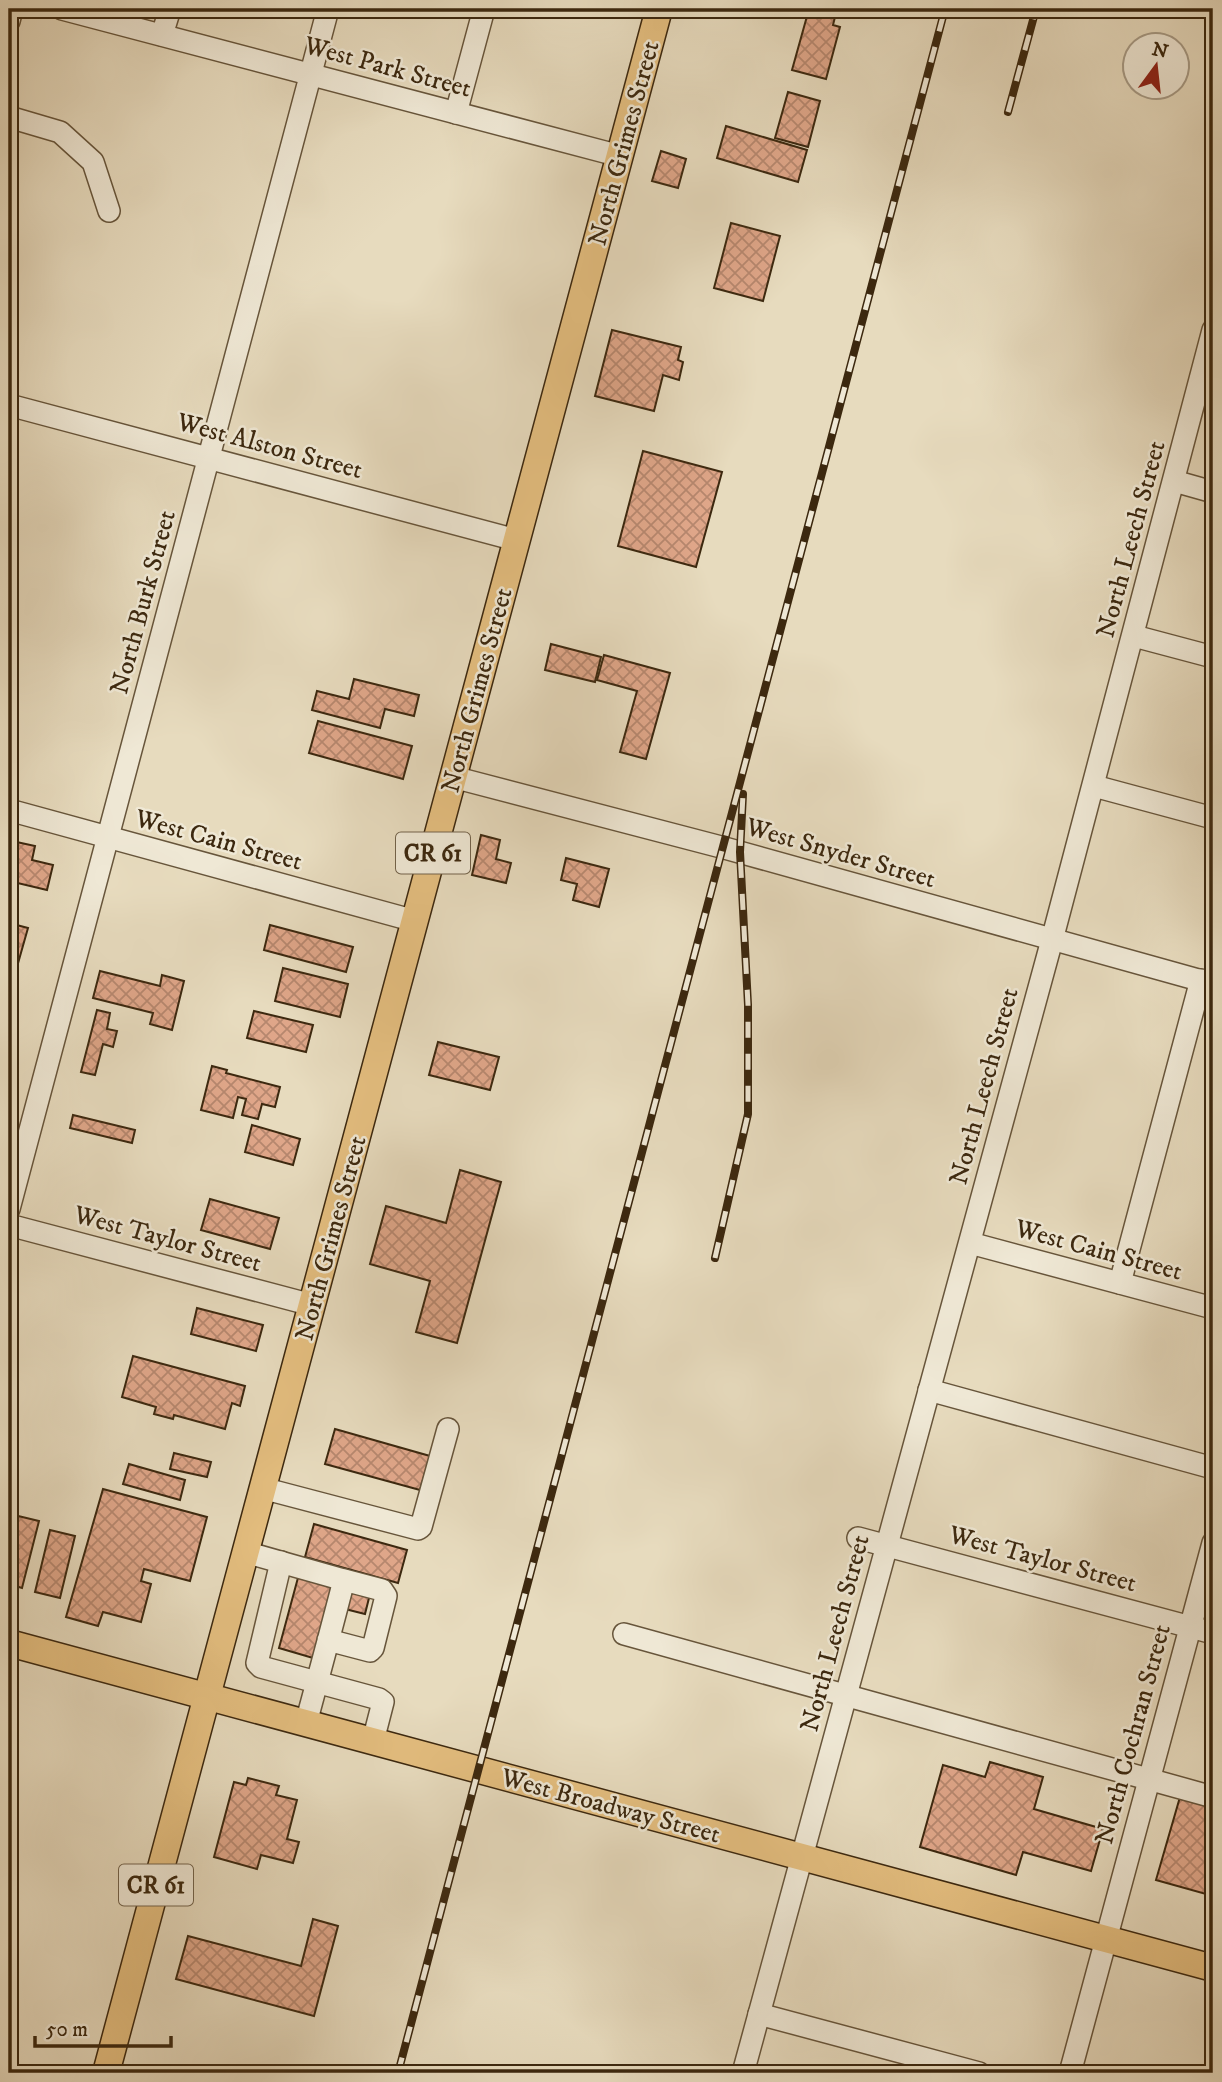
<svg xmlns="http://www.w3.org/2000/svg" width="1222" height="2082" font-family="'IM FELL DW Pica',serif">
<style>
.building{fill:url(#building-cross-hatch);stroke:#3c280f;stroke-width:2}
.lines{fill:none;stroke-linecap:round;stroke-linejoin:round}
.minor-casing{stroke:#67553b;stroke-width:24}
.major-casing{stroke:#3c280f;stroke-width:29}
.minor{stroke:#efe8d5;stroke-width:21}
.major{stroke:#e4be7f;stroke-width:26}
.rail-casing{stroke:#3c280f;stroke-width:8}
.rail{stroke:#efe8d5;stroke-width:5;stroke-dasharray:16;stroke-linecap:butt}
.labels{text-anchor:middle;stroke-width:5;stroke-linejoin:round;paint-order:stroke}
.shield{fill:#efe8d5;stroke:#72624a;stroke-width:2}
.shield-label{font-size:24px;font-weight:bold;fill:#3c280f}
.street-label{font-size:26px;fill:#3c280f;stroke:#efe8d5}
</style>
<defs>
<pattern id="building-cross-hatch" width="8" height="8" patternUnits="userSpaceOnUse" patternTransform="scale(1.75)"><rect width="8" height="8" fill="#dfa689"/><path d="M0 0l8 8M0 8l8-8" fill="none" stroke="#b6876e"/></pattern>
</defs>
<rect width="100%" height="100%" fill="#e7dbbe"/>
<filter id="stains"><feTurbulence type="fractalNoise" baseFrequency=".00286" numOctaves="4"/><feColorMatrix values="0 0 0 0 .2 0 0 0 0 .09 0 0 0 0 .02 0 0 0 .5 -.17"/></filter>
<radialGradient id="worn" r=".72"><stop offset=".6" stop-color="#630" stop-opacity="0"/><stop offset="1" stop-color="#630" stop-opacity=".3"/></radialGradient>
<!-- building -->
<g class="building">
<polygon points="809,9 837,9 833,25 840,27 826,79 792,70"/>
<polygon points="788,92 820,101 808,147 775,138"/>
<polygon points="726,126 807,150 798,182 717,158"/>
<polygon points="661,151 686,159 678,188 652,181"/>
<polygon points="731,223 780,236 763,301 714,288"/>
<polygon points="612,330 681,347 678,360 683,362 679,380 663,375 654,411 595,396"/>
<polygon points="643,451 722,472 696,567 618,546"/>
<polygon points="551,644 601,657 595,682 545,670"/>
<polygon points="604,655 670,673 646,759 620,752 637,691 597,680"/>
<polygon points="354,679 419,695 414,716 385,709 380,728 312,710 317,691 349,699"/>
<polygon points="318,721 412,746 403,779 309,753"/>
<polygon points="481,835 500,840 496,859 511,863 506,883 472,875"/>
<polygon points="12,841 35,846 32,860 53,865 47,890 9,881 9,856"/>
<polygon points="566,858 609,869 599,907 573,900 577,884 561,880"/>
<polygon points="9,923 28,928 11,988 9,987"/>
<polygon points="270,925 353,947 346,972 264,950"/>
<polygon points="283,968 348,984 340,1017 275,1001"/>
<polygon points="100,971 160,986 162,975 184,981 172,1030 150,1024 153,1013 93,998"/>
<polygon points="97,1010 110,1013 107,1029 117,1031 113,1047 103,1044 95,1075 81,1072"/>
<polygon points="254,1011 313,1025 306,1052 247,1038"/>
<polygon points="438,1042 499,1057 490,1090 429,1075"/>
<polygon points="212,1066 227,1070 226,1073 280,1087 275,1107 262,1104 258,1119 242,1115 246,1099 238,1097 233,1118 201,1110"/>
<polygon points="73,1115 135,1130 132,1143 70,1128"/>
<polygon points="252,1125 300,1139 293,1165 245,1152"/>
<polygon points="460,1170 501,1182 457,1343 416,1332 430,1281 370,1264 386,1206 446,1223"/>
<polygon points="210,1199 279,1218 270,1249 201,1230"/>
<polygon points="197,1308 263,1325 256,1351 191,1334"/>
<polygon points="133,1356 245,1386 240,1406 232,1403 225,1429 174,1415 173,1419 154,1414 156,1407 122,1397"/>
<polygon points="335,1429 430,1456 420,1490 325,1464"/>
<polygon points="174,1453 211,1462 207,1477 170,1469"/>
<polygon points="129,1464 185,1480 180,1500 123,1484"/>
<polygon points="103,1489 207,1517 190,1581 144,1569 141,1581 151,1584 141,1622 103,1612 98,1626 66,1617"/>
<polygon points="14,1515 39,1521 22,1588 9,1584 9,1534"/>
<polygon points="314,1524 407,1550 398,1583 305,1557"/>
<polygon points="50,1530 75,1536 60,1598 35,1592"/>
<polygon points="299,1574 334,1584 313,1658 279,1648"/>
<polygon points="350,1589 370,1594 365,1614 345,1609"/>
<polygon points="990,1762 1043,1777 1034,1809 1103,1829 1091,1871 1023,1852 1016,1875 920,1847 943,1765 985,1777"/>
<polygon points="248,1778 279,1786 276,1795 297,1800 287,1839 299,1842 293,1863 261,1855 257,1869 214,1857 234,1782 246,1785"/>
<polygon points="1180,1797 1213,1806 1213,1896 1156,1880"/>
<polygon points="313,1919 338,1926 314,2016 176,1979 188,1936 301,1966"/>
</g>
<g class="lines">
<defs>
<g id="minor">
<polyline points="62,9 620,156"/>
<polyline points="9,21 12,9"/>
<polyline points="162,35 170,9"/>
<polyline points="456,113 484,9"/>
<polyline points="9,117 60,132 93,162 109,211"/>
<polyline points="9,405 516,540"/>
<polyline points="1174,481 1213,492"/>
<polyline points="1134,636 1213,657"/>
<polyline points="453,777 721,847 1213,984"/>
<polyline points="1094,786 1213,818"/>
<polyline points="9,810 415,921"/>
<polyline points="9,1209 328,9"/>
<polyline points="9,1225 312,1305"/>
<polyline points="970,1243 1213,1308"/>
<polyline points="1120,1283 1201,980"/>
<polyline points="929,1390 1213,1468"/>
<polyline points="262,1488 418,1529 421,1527 448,1429"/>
<polyline points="858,1538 1213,1633"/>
<polyline points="245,1552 344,1580"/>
<polyline points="281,1562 257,1663 261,1667 379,1699 383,1702 373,1741"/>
<polyline points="624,1634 1213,1797"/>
<path d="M306 1723C319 1675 332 1627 344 1580L382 1590 386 1596 373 1648 370 1651 328 1640"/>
<polyline points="759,2014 979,2073"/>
<polyline points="743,2073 1052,940 1213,330"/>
<polyline points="1070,2073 1213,1543"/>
</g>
<g id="major">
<polyline points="9,1643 1213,1968"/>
<polyline points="106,2073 659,9"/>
</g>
</defs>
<!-- minor casing -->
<use href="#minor" class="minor-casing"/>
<!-- major casing -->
<use href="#major" class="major-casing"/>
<!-- minor -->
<use href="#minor" class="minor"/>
<!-- major -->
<use href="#major" class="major"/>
<defs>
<g id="rail">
<polyline points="1008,112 1036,9"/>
<polyline points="715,1258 748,1114 748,1005 740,852 743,794"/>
<polyline points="398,2073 945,9"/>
</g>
</defs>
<!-- rail casing -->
<use href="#rail" class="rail-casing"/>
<!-- rail -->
<use href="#rail" class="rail"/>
</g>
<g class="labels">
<!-- shield labels -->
<g class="shield">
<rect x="396" y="832.5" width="74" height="41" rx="5"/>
<rect x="119" y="1864.5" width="74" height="41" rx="5"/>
</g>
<g class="shield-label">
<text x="433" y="861">CR 61</text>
<text x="156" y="1893">CR 61</text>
</g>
<!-- street labels -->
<g class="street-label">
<text transform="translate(388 66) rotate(15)" y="9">West Park Street</text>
<text transform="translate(623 143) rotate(-75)" y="9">North Grimes Street</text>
<text transform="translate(270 445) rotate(15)" y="9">West Alston Street</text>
<text transform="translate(1130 539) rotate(-75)" y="9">North Leech Street</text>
<text transform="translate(142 602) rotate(-75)" y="9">North Burk Street</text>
<text transform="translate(476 690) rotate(-75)" y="9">North Grimes Street</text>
<text transform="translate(219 839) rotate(15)" y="9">West Cain Street</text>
<text transform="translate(841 852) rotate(16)" y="9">West Snyder Street</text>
<text transform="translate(983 1086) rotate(-75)" y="9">North Leech Street</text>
<text transform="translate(168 1238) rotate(15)" y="9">West Taylor Street</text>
<text transform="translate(330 1238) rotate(-75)" y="9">North Grimes Street</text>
<text transform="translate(1099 1249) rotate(15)" y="9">West Cain Street</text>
<text transform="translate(1043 1558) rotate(15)" y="9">West Taylor Street</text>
<text transform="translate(834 1633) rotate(-75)" y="9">North Leech Street</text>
<text transform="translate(1132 1734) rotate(-75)" y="9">North Cochran Street</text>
<text transform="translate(611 1805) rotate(15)" y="9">West Broadway Street</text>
</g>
</g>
<!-- margin -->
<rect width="1222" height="2082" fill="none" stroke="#e7dbbe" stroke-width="35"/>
<rect x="10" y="10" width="1201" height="2061" fill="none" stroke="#3c280f" stroke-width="3.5"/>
<rect x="18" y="18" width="1187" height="2047" fill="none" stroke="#3c280f" stroke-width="2"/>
<!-- north arrow -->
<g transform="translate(1156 66) rotate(15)"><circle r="33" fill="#efe8d5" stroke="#a79b86" stroke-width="2"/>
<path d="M0-5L12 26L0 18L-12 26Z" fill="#8f2418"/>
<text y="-10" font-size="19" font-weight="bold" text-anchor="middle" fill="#3c280f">N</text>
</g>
<!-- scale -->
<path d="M35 2036v10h136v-10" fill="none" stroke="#3c280f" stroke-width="3.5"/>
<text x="46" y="2036" font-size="21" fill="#3c280f" stroke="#efe8d5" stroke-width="5" paint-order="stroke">50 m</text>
<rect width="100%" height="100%" filter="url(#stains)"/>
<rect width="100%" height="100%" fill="url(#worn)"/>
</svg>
